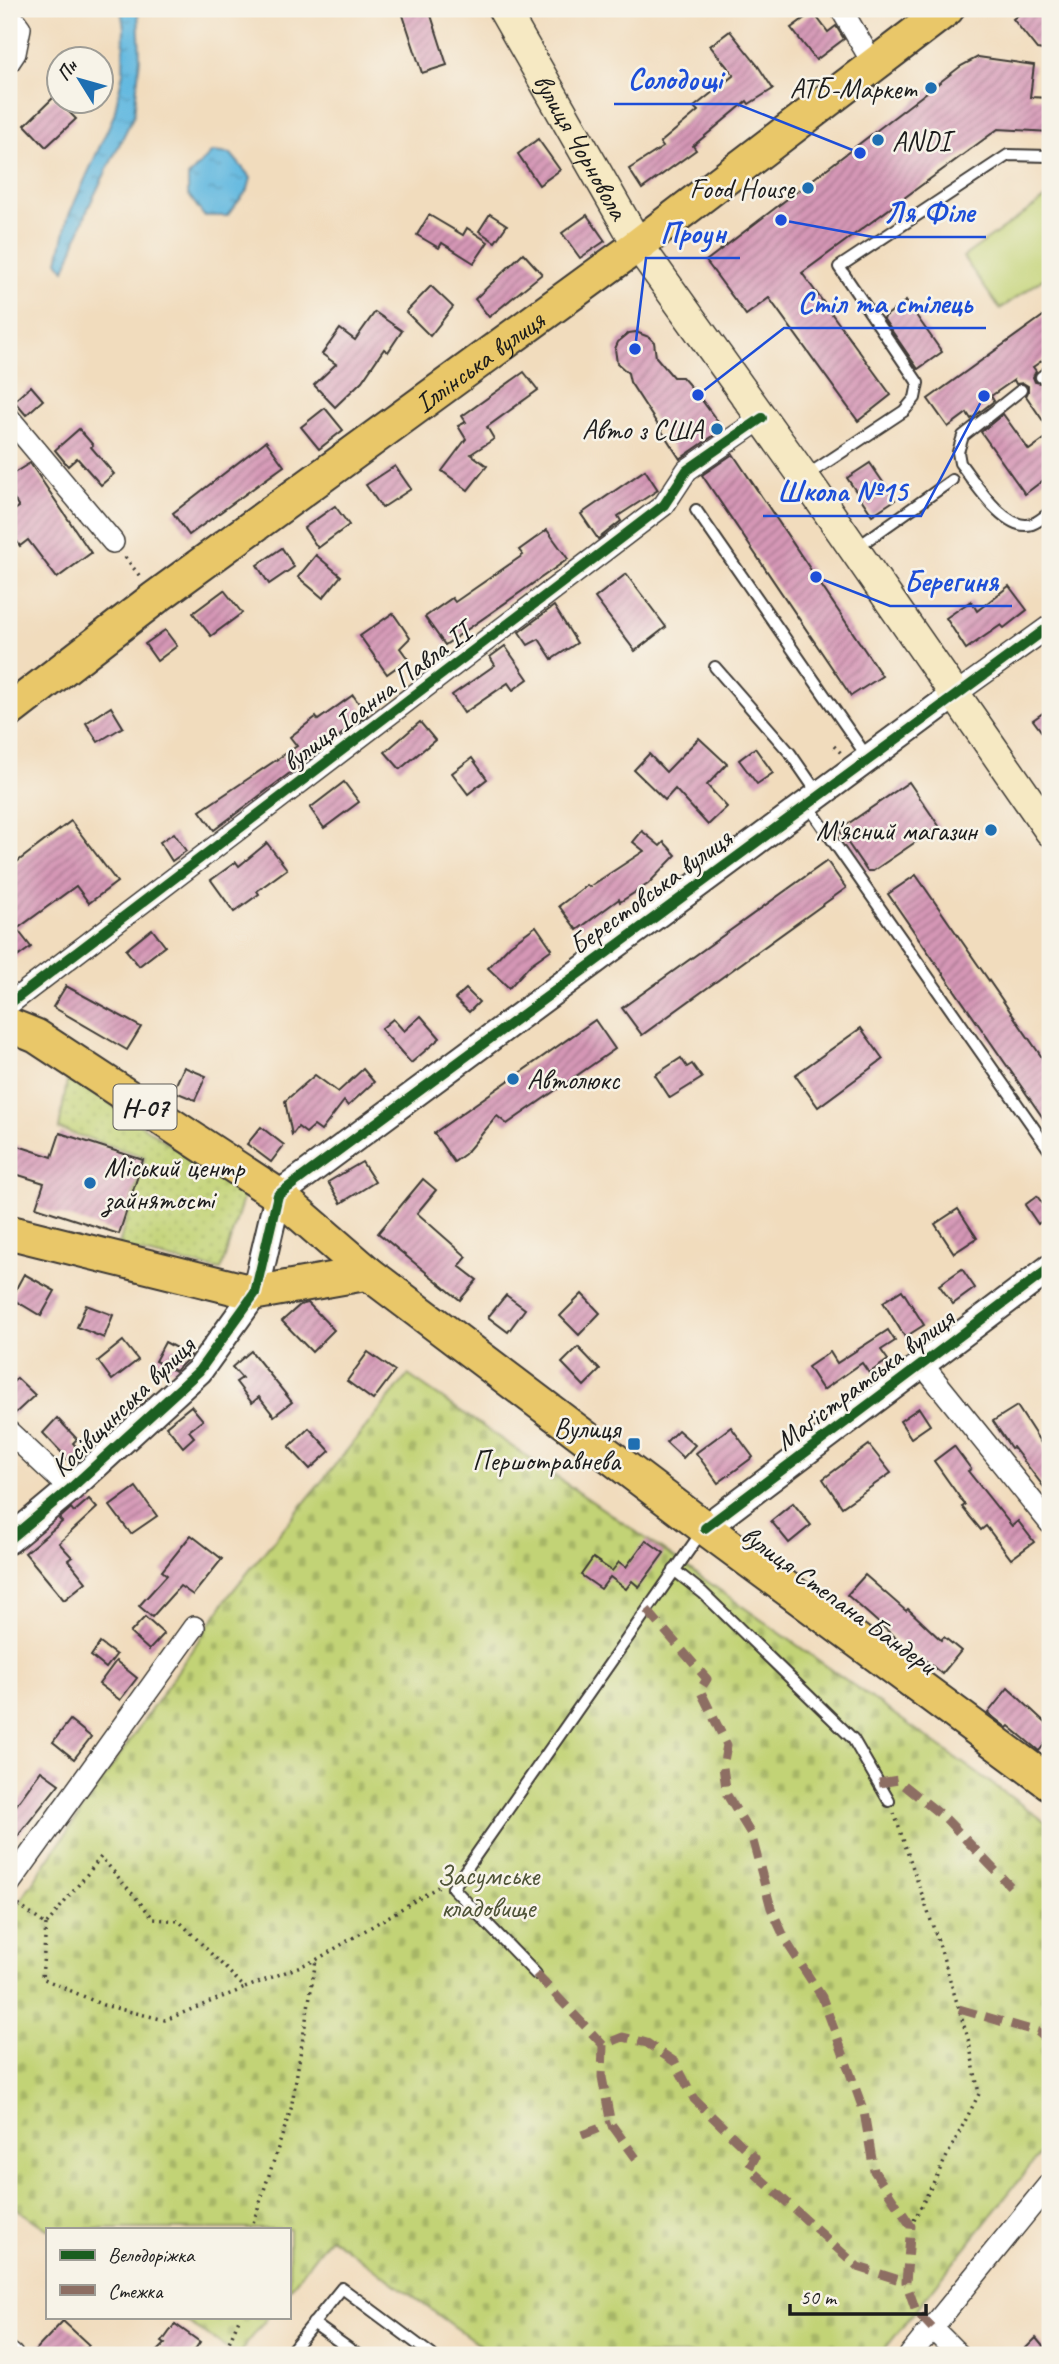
<svg xmlns="http://www.w3.org/2000/svg" width="1059" height="2364" font-family="Caveat,sans-serif">
<style>
.grass{fill:#c2d376;stroke:#6f7849;stroke-width:2}
.cemetery{fill:url(#cemetery-stones);stroke:#6f7849;stroke-width:2}
.park{fill:url(#park-dots);stroke:#6f7849;stroke-width:2}
.water{fill:url(#water-ripples);stroke:#406a7e;stroke-width:2}
.building{fill:url(#building-hatch)}
.lines{fill:none;stroke-linecap:round;stroke-linejoin:round}
.service-casing{stroke:#3c3934;stroke-width:14}
.minor-casing{stroke:#3c3934;stroke-width:24}
.tertiary-casing{stroke:#3c3934;stroke-width:30}
.secondary-casing{stroke:#3c3934;stroke-width:33}
.primary-casing{stroke:#3c3934;stroke-width:37}
.path{stroke:#3c3934;stroke-width:3.5;stroke-dasharray:2 5;stroke-linecap:butt}
.service{stroke:#fff;stroke-width:10}
.minor{stroke:#fff;stroke-width:21}
.tertiary{stroke:#fff;stroke-width:26}
.secondary{stroke:#f6e9c3;stroke-width:30}
.primary{stroke:#e9c769;stroke-width:33}
.quiet{stroke:#8d6e63;stroke-width:9;stroke-dasharray:18 9;stroke-linecap:butt}
.cycleway-casing{stroke:#f7f3e8;stroke-width:15}
.cycleway{stroke:#1b5e20;stroke-width:10}
.poi-dot{fill:#1f6fb2;stroke:#f7f3e8;stroke-width:2.5}
.labels{text-anchor:middle;stroke-width:5;stroke-linejoin:round;paint-order:stroke}
.shield{fill:#f7f3e8;stroke:#5e5c59;stroke-width:2}
.shield-label{font-size:26px;font-weight:bold;fill:#1c1c1c}
.poi-label{font-size:28px;fill:#1c1c1c;stroke:#f7f3e8;text-anchor:end}
.street-label{font-size:28px;fill:#1c1c1c;stroke:#f7f3e8}
.park-label{font-size:28px;fill:#4e5337;stroke:#f7f3e8}
.leader{fill:none;stroke:#1d4ed8;stroke-width:2.5}
.callout-dot{fill:#1d4ed8;stroke:#f7f3e8;stroke-width:2.5}
.callout-label{font-size:30px;text-anchor:middle;font-weight:bold;fill:#1d4ed8;stroke:#f7f3e8;stroke-width:5;stroke-linejoin:round;paint-order:stroke}
</style>
<defs>
<pattern id="cemetery-stones" width="16" height="16" patternUnits="userSpaceOnUse" patternTransform="scale(1.75)"><rect width="16" height="16" fill="#c2d376"/><path d="M2 7V4a2 2 0 0 1 4 0v3zM10 15v-3a2 2 0 0 1 4 0v3z" fill="#a6b566"/></pattern>
<pattern id="park-dots" width="8" height="8" patternUnits="userSpaceOnUse" patternTransform="scale(1.75)"><rect width="8" height="8" fill="#c2d376"/><path d="M2 2h.1M6 6h.1" fill="none" stroke="#a6b566" stroke-width="1.8" stroke-linecap="round"/></pattern>
<pattern id="water-ripples" width="26" height="14" patternUnits="userSpaceOnUse" patternTransform="scale(1.75)"><rect width="26" height="14" fill="#64b9e0"/><path d="M2 4q2-2 4 0t4 0M15 11q2-2 4 0t4 0" fill="none" stroke="#569ec0"/></pattern>
<pattern id="building-hatch" width="6" height="6" patternUnits="userSpaceOnUse" patternTransform="scale(1.75)"><rect width="6" height="6" fill="#d597b6"/><path d="M-1 1l2-2M0 6l6-6M5 7l2-2" fill="none" stroke="#ac7a93"/></pattern>
</defs>
<rect width="100%" height="100%" fill="#f7f3e8"/>
<filter id="ink" filterUnits="userSpaceOnUse"><feTurbulence type="fractalNoise" baseFrequency=".0143" numOctaves="2"/><feDisplacementMap in="SourceGraphic" scale="14" xChannelSelector="R" yChannelSelector="G"/><feConvolveMatrix kernelMatrix="1 2 1 2 8 2 1 2 1" color-interpolation-filters="sRGB"/></filter>
<filter id="wash" filterUnits="userSpaceOnUse"><feTurbulence type="fractalNoise" baseFrequency=".00686" numOctaves="4" result="noise"/><feDisplacementMap in="SourceGraphic" scale="28" xChannelSelector="R" yChannelSelector="G"/><feGaussianBlur stdDeviation="1.57" result="paint"/><feColorMatrix in="noise" values="0 0 0 0 0 0 0 0 0 0 0 0 0 0 0 0 0 1.4 0 .05"/><feComposite in="paint" operator="in"/></filter>
<g filter="url(#wash)">
<rect width="100%" height="100%" fill="#f1dcbd"/>
<!-- grass -->
<polygon class="grass" points="1050,195 1050,274 1000,309 963,257"/>
<!-- cemetery -->
<g class="cemetery">
<polygon points="408,1375 680,1562 1050,1825 1050,2141 880,2355 494,2355 330,2237 289,2290 289,2229 47,2229 9,2204 9,1917 231,1593"/>
<polygon points="180,2317 268,2317 238,2355"/>
</g>
<!-- park -->
<polygon class="park" points="68,1075 244,1195 221,1270 118,1248 145,1157 59,1129"/>
<!-- water -->
<g class="water">
<polygon points="121,9 138,9 140,58 134,115 89,206 65,270 58,261 68,217 114,115 123,72 124,28"/>
<polygon points="212,152 231,154 251,178 248,189 227,216 204,216 188,194 188,177"/>
</g>
<g id="blocks">
<!-- building -->
<g class="building">
<polygon points="412,9 429,9 447,65 422,73 402,12"/>
<polygon points="1026,9 1050,9 1050,51 1037,49 1013,19"/>
<polygon points="813,12 828,32 836,26 844,39 816,60 791,28"/>
<polygon points="730,31 758,66 773,89 749,104 747,101 693,146 696,150 642,189 629,169 663,147 660,143 698,111 694,107 734,75 710,46"/>
<polygon points="978,57 1034,65 1030,97 1050,98 1050,132 998,129 802,273 891,395 858,421 769,298 746,315 706,261 961,66"/>
<polygon points="54,97 76,119 46,147 25,125"/>
<polygon points="538,139 560,170 539,185 518,154"/>
<polygon points="490,214 507,225 495,242 479,231"/>
<polygon points="429,215 463,235 467,228 488,242 474,263 442,243 439,248 417,235"/>
<polygon points="587,215 605,241 580,258 562,233"/>
<polygon points="523,253 542,274 489,317 475,299"/>
<polygon points="431,286 453,307 430,336 406,312"/>
<polygon points="906,301 942,352 918,369 883,318"/>
<polygon points="1050,311 1050,355 1033,367 1036,371 1033,377 1035,382 1045,384 1050,390 1050,431 1026,396 1028,392 1028,386 1023,383 1016,384 1014,380 991,396 994,401 971,419 967,413 948,427 928,399"/>
<polygon points="375,312 402,331 388,352 384,349 362,381 335,407 314,385 336,364 322,354 340,329 355,340"/>
<polygon points="636,332 649,337 654,342 656,357 673,377 682,377 698,395 723,429 680,459 630,382 628,373 617,363 615,349 618,342 629,333"/>
<polygon points="524,372 538,390 487,427 494,439 471,454 487,466 468,490 442,471 466,439 458,426 466,422 462,416"/>
<polygon points="31,386 43,400 26,415 14,401"/>
<polygon points="325,408 343,430 319,449 301,427"/>
<polygon points="1003,414 1029,450 1050,435 1050,475 1025,494 981,432"/>
<polygon points="79,429 93,445 91,447 114,474 101,485 77,458 68,466 55,450"/>
<polygon points="266,441 284,466 189,535 173,513"/>
<polygon points="733,454 882,676 851,696 702,475"/>
<polygon points="30,463 91,553 57,578 28,540 20,546 9,530 9,514 19,507 9,491 9,476"/>
<polygon points="870,463 895,500 872,515 847,478"/>
<polygon points="395,466 411,489 382,508 366,485"/>
<polygon points="645,470 658,490 618,516 621,521 598,539 581,514"/>
<polygon points="335,506 349,525 318,548 304,528"/>
<polygon points="547,530 568,559 445,645 425,617 452,598 455,602 523,555 519,550"/>
<polygon points="282,548 294,567 269,584 257,565"/>
<polygon points="316,555 341,576 323,598 298,577"/>
<polygon points="626,574 666,627 635,651 595,598"/>
<polygon points="1009,586 1027,610 1004,628 1001,625 966,649 946,618 971,601 977,611"/>
<polygon points="224,590 242,613 211,636 193,613"/>
<polygon points="554,606 577,643 552,659 539,639 528,645 519,632"/>
<polygon points="393,613 410,638 400,648 408,659 387,674 360,636"/>
<polygon points="165,630 177,646 157,661 145,644"/>
<polygon points="505,646 528,679 513,690 508,683 464,713 452,695 495,665 490,657"/>
<polygon points="353,695 367,715 214,830 200,811 297,746 290,737 316,717 318,720"/>
<polygon points="111,707 123,727 98,742 86,723"/>
<polygon points="1050,708 1050,743 1033,720"/>
<polygon points="420,722 435,740 400,769 385,752"/>
<polygon points="699,738 727,764 707,785 727,807 708,825 675,789 665,800 634,770 649,754 666,772"/>
<polygon points="755,748 773,773 757,784 739,760"/>
<polygon points="472,758 487,779 468,794 452,773"/>
<polygon points="344,782 359,802 324,828 310,808"/>
<polygon points="909,782 939,826 873,871 867,871 839,830"/>
<polygon points="71,821 117,882 89,903 76,886 17,929 31,947 9,963 9,868"/>
<polygon points="642,831 660,846 664,842 676,855 648,884 620,902 619,899 577,930 559,906 587,885 589,887 644,851 633,842"/>
<polygon points="174,833 186,851 172,861 160,842"/>
<polygon points="267,843 287,869 257,891 259,894 234,912 211,880 236,862 239,866"/>
<polygon points="827,861 846,888 642,1035 622,1008"/>
<polygon points="916,875 1050,1069 1050,1128 888,894"/>
<polygon points="536,926 552,949 531,964 509,988 488,968 510,945"/>
<polygon points="152,929 165,946 139,966 126,950"/>
<polygon points="66,986 141,1027 127,1050 53,1007"/>
<polygon points="466,989 479,1002 469,1012 455,999"/>
<polygon points="421,1016 440,1038 411,1063 381,1029 393,1019 404,1031"/>
<polygon points="595,1020 615,1049 507,1124 497,1116 465,1154 454,1162 434,1133"/>
<polygon points="861,1028 883,1059 818,1107 795,1075"/>
<polygon points="681,1058 687,1067 692,1064 702,1078 670,1098 655,1075"/>
<polygon points="184,1067 206,1076 195,1100 173,1091"/>
<polygon points="363,1069 374,1082 348,1106 344,1101 321,1131 314,1126 306,1133 298,1127 292,1135 285,1101 315,1075 338,1092"/>
<polygon points="261,1127 284,1145 271,1162 247,1144"/>
<polygon points="60,1133 143,1160 119,1234 36,1207 44,1183 9,1172 9,1143 52,1157"/>
<polygon points="362,1162 375,1182 341,1203 328,1182"/>
<polygon points="423,1179 436,1190 417,1213 467,1257 459,1266 477,1280 460,1300 378,1233"/>
<polygon points="1037,1196 1050,1214 1038,1224 1025,1205"/>
<polygon points="958,1209 977,1238 954,1253 935,1224"/>
<polygon points="962,1269 975,1288 953,1304 939,1285"/>
<polygon points="24,1274 55,1291 41,1316 11,1298"/>
<polygon points="902,1290 924,1325 905,1337 883,1302"/>
<polygon points="582,1294 600,1313 579,1335 560,1316"/>
<polygon points="506,1295 525,1309 508,1332 488,1317"/>
<polygon points="308,1303 334,1330 312,1352 282,1321 300,1305"/>
<polygon points="86,1305 113,1315 104,1338 77,1327"/>
<polygon points="888,1330 895,1341 881,1350 888,1360 869,1373 862,1363 823,1390 808,1367 830,1352 837,1363"/>
<polygon points="123,1341 138,1360 112,1380 98,1361"/>
<polygon points="165,1342 191,1356 175,1371 155,1361"/>
<polygon points="578,1347 600,1370 584,1386 562,1363"/>
<polygon points="251,1351 292,1402 274,1416 259,1397 252,1403 236,1382 242,1378 232,1367"/>
<polygon points="368,1352 395,1371 373,1400 347,1381"/>
<polygon points="17,1378 35,1395 9,1419 9,1386"/>
<polygon points="191,1406 203,1420 189,1431 194,1437 183,1447 166,1426"/>
<polygon points="1017,1406 1050,1457 1050,1495 1013,1447 1011,1448 993,1421"/>
<polygon points="919,1408 930,1425 911,1438 900,1421"/>
<polygon points="57,1418 77,1439 73,1443 83,1455 72,1466 64,1455 43,1433"/>
<polygon points="731,1427 753,1457 718,1483 696,1453"/>
<polygon points="309,1428 330,1451 310,1469 289,1447"/>
<polygon points="678,1430 695,1445 683,1458 666,1442"/>
<polygon points="869,1445 891,1473 842,1507 823,1479"/>
<polygon points="954,1446 971,1469 968,1471 1012,1526 1018,1521 1034,1542 1011,1559 986,1526 981,1530 962,1507 965,1505 934,1461"/>
<polygon points="136,1487 157,1516 131,1534 110,1506"/>
<polygon points="89,1499 97,1508 59,1543 72,1557 68,1560 86,1582 64,1600 25,1553 62,1522 59,1519 71,1508 74,1512"/>
<polygon points="793,1503 811,1525 789,1543 771,1521"/>
<polygon points="191,1535 222,1559 193,1595 180,1586 152,1617 139,1606 167,1575 162,1571"/>
<polygon points="646,1540 664,1553 639,1587 632,1581 626,1589 610,1577 601,1589 581,1575 593,1558 612,1571 619,1562 626,1567"/>
<polygon points="865,1575 906,1611 908,1609 941,1640 944,1637 961,1651 942,1674 909,1647 907,1648 847,1595"/>
<polygon points="145,1617 164,1634 149,1650 130,1633"/>
<polygon points="100,1643 116,1655 106,1668 91,1656"/>
<polygon points="116,1661 137,1678 120,1700 99,1684"/>
<polygon points="1008,1688 1050,1727 1050,1737 1039,1751 1009,1726 1007,1728 988,1713"/>
<polygon points="70,1720 91,1737 74,1759 53,1742"/>
<polygon points="41,1771 59,1784 9,1847 9,1815"/>
<polygon points="63,2321 89,2345 80,2355 31,2355"/>
<polygon points="175,2324 200,2342 191,2355 154,2355 165,2344 162,2342"/>
<polygon points="1036,2338 1050,2355 1019,2355"/>
</g>
</g>
</g>
<g filter="url(#ink)">
<use href="#blocks" fill-opacity="0" stroke="#3c3934" stroke-width="2"/>
<g class="lines">
<defs>
<g id="service">
<polyline points="1041,377 1050,370"/>
<path d="M1021 390 963 436 958 452 960 463C974 481 1005 533 1032 524 1038 522 1045 516 1050 512"/>
<polyline points="806,476 904,411 915,398 918,383 839,267 1008,155 1050,156"/>
<polyline points="696,510 868,758"/>
<polyline points="856,548 952,480"/>
<polyline points="715,667 790,753 819,795"/>
<polyline points="807,804 1050,1151"/>
<polyline points="674,1570 703,1593 853,1739 889,1801"/>
<polyline points="536,1974 453,1888 703,1530"/>
<polyline points="313,2323 358,2355"/>
<polyline points="288,2355 342,2288 432,2355"/>
</g>
<g id="minor">
<polyline points="841,9 874,65"/>
<polyline points="9,13 20,28 15,53 9,62"/>
<polyline points="9,418 113,542"/>
<polyline points="954,695 1050,626"/>
<polyline points="9,1004 664,505 687,470 762,418"/>
<polyline points="921,1363 1050,1523"/>
<polyline points="9,1432 70,1489"/>
<polyline points="9,1884 194,1627"/>
<polyline points="932,2328 959,2355"/>
<polyline points="9,2353 12,2355"/>
<polyline points="910,2355 1050,2183"/>
</g>
<g id="tertiary">
<polyline points="705,1528 1050,1268"/>
<polyline points="9,1540 70,1489 199,1371 255,1293 278,1195 954,695"/>
</g>
<g id="secondary">
<path id="s1" d="M503 9 638 245 804 477 1050 831"/>
</g>
<g id="primary">
<path id="s2" d="M9 711 155 598 638 245 947 9"/>
<polyline points="9,1025 36,1036 278,1195 368,1273 705,1528 1050,1783"/>
<polyline points="9,1232 255,1293 368,1273"/>
</g>
</defs>
<!-- service casing -->
<use href="#service" class="service-casing"/>
<!-- minor casing -->
<use href="#minor" class="minor-casing"/>
<!-- tertiary casing -->
<use href="#tertiary" class="tertiary-casing"/>
<!-- secondary casing -->
<use href="#secondary" class="secondary-casing"/>
<!-- primary casing -->
<use href="#primary" class="primary-casing"/>
<!-- path -->
<g class="path">
<polyline points="125,557 142,579"/>
<polyline points="834,746 842,754"/>
<polyline points="894,1813 939,1944 969,2042 979,2094 911,2226"/>
<polyline points="13,1901 46,1925 101,1857 154,1919 179,1921 245,1988 316,1960 441,1885"/>
<polyline points="46,1925 42,1978 103,2005 165,2020 245,1988"/>
<polyline points="251,2229 291,2109 316,1960"/>
<polyline points="226,2355 227,2347 240,2317"/>
</g>
<!-- service -->
<use href="#service" class="service"/>
<!-- minor -->
<use href="#minor" class="minor"/>
<!-- tertiary -->
<use href="#tertiary" class="tertiary"/>
<!-- secondary -->
<use href="#secondary" class="secondary"/>
<!-- primary -->
<use href="#primary" class="primary"/>
<!-- quiet -->
<g class="quiet">
<polyline points="647,1610 707,1679 700,1690 727,1745 723,1767 727,1795 751,1834 771,1908 787,1943 822,1997 837,2037 864,2112 874,2171 911,2226 906,2282 916,2311 932,2328"/>
<polyline points="879,1783 898,1780 946,1819 1010,1886"/>
<polyline points="536,1974 603,2045 623,2037 647,2043 675,2062 694,2099 755,2158 749,2168 858,2267 906,2282"/>
<polyline points="959,2009 1038,2032 1050,2042"/>
<polyline points="603,2045 602,2077 611,2124 636,2158"/>
<polyline points="582,2135 611,2124"/>
</g>
<defs>
<g id="cycleway">
<polyline points="9,1004 664,505 687,470 762,418"/>
<polyline points="705,1528 1050,1268"/>
<polyline points="9,1540 70,1489 199,1371 255,1293 278,1195 1050,626"/>
</g>
</defs>
<!-- cycleway casing -->
<use href="#cycleway" class="cycleway-casing"/>
<!-- cycleway -->
<use href="#cycleway" class="cycleway"/>
</g>
</g>
<!-- markers -->
<g class="poi-dot">
<circle cx="931" cy="88" r="7"/>
<circle cx="878" cy="140" r="7"/>
<circle cx="808" cy="188" r="7"/>
<circle cx="717" cy="429" r="7"/>
<circle cx="991" cy="830" r="7"/>
<circle cx="513" cy="1079" r="7"/>
<circle cx="90" cy="1183" r="7"/>
<rect x="627" y="1437" width="14" height="14" rx="3.5"/>
</g>
<g class="labels">
<!-- shield labels -->
<rect class="shield" x="113.5" y="1084.5" width="63" height="45" rx="5"/>
<g class="shield-label">
<text x="145" y="1116">Н-07</text>
</g>
<!-- poi labels -->
<g class="poi-label">
<text x="917" y="98">АТБ-Маркет</text>
<text x="892" y="150" text-anchor="start">ANDI</text>
<text x="794" y="198">Food House</text>
<text x="703" y="439">Авто з США</text>
<text x="977" y="840">М'ясний магазин</text>
<text x="527" y="1089" text-anchor="start">Автолюкс</text>
<text x="104" y="1177" text-anchor="start">Міський центр<tspan x="104" dy="32">зайнятості</tspan></text>
<text x="620" y="1438">Вулиця<tspan x="620" dy="32">Першотравнева</tspan></text>
</g>
<!-- street labels -->
<g class="street-label">
<text dy="10" stroke="none"><textPath href="#s1" startOffset="158">вулиця Чорновола</textPath></text>
<text dy="10" stroke="none"><textPath href="#s2" startOffset="586">Іллінська вулиця</textPath></text>
<text transform="translate(376 696) rotate(-37)" y="10">вулиця Іоанна Павла II</text>
<text transform="translate(650 891) rotate(-36)" y="10">Берестовська вулиця</text>
<text transform="translate(864 1379) rotate(-37)" y="10">Маґістратська вулиця</text>
<text transform="translate(122 1406) rotate(-44)" y="10">Косівщинська вулиця</text>
<text transform="translate(839 1599) rotate(36)" y="10">вулиця Степана Бандери</text>
</g>
<!-- park labels -->
<g class="park-label">
<text x="488" y="1885">Засумське<tspan x="488" dy="32">кладовище</tspan></text>
</g>
</g>
<!-- callouts -->
<path class="leader" d="M860 153L737 104H614M781 220L873 237H986M635 349L646 258H740M698 395L784 328H986M984 396L921 516H763M816 577L890 606H1012"/>
<g class="callout-dot">
<circle cx="860" cy="153" r="7"/>
<circle cx="781" cy="220" r="7"/>
<circle cx="635" cy="349" r="7"/>
<circle cx="698" cy="395" r="7"/>
<circle cx="984" cy="396" r="7"/>
<circle cx="816" cy="577" r="7"/>
</g>
<g class="callout-label">
<text x="675" y="89">Солодощі</text>
<text x="929" y="222">Ля Філе</text>
<text x="693" y="243">Проун</text>
<text x="885" y="313">Стіл та стілець</text>
<text x="842" y="501">Школа №15</text>
<text x="951" y="591">Берегиня</text>
</g>
<!-- margin -->
<rect width="1059" height="2364" fill="none" stroke="#f7f3e8" stroke-width="35"/>
<!-- legend -->
<rect x="46" y="2228" width="245" height="91" fill="#f7f3e8" stroke="#9f9d96" stroke-width="2"/>
<rect x="60" y="2250" width="35" height="10" fill="#1b5e20" stroke="#9f9d96" stroke-width="2"/>
<text x="108" y="2262" font-size="21" fill="#1c1c1c">Велодоріжка</text>
<rect x="60" y="2285" width="35" height="10" fill="#8d6e63" stroke="#9f9d96" stroke-width="2"/>
<text x="108" y="2298" font-size="21" fill="#1c1c1c">Стежка</text>
<!-- north arrow -->
<g transform="translate(80 80) rotate(307)"><circle r="33" fill="#f7f3e8" stroke="#9f9d96" stroke-width="2"/>
<path d="M0-5L12 26L0 18L-12 26Z" fill="#1f6fb2"/>
<text y="-10" font-size="19" font-weight="bold" text-anchor="middle" fill="#1c1c1c">Пн</text>
</g>
<!-- scale -->
<path d="M790 2304v10h136v-10" fill="none" stroke="#1c1c1c" stroke-width="3.5"/>
<text x="800" y="2304" font-size="21" fill="#1c1c1c" stroke="#f7f3e8" stroke-width="5" paint-order="stroke">50 m</text>
</svg>
